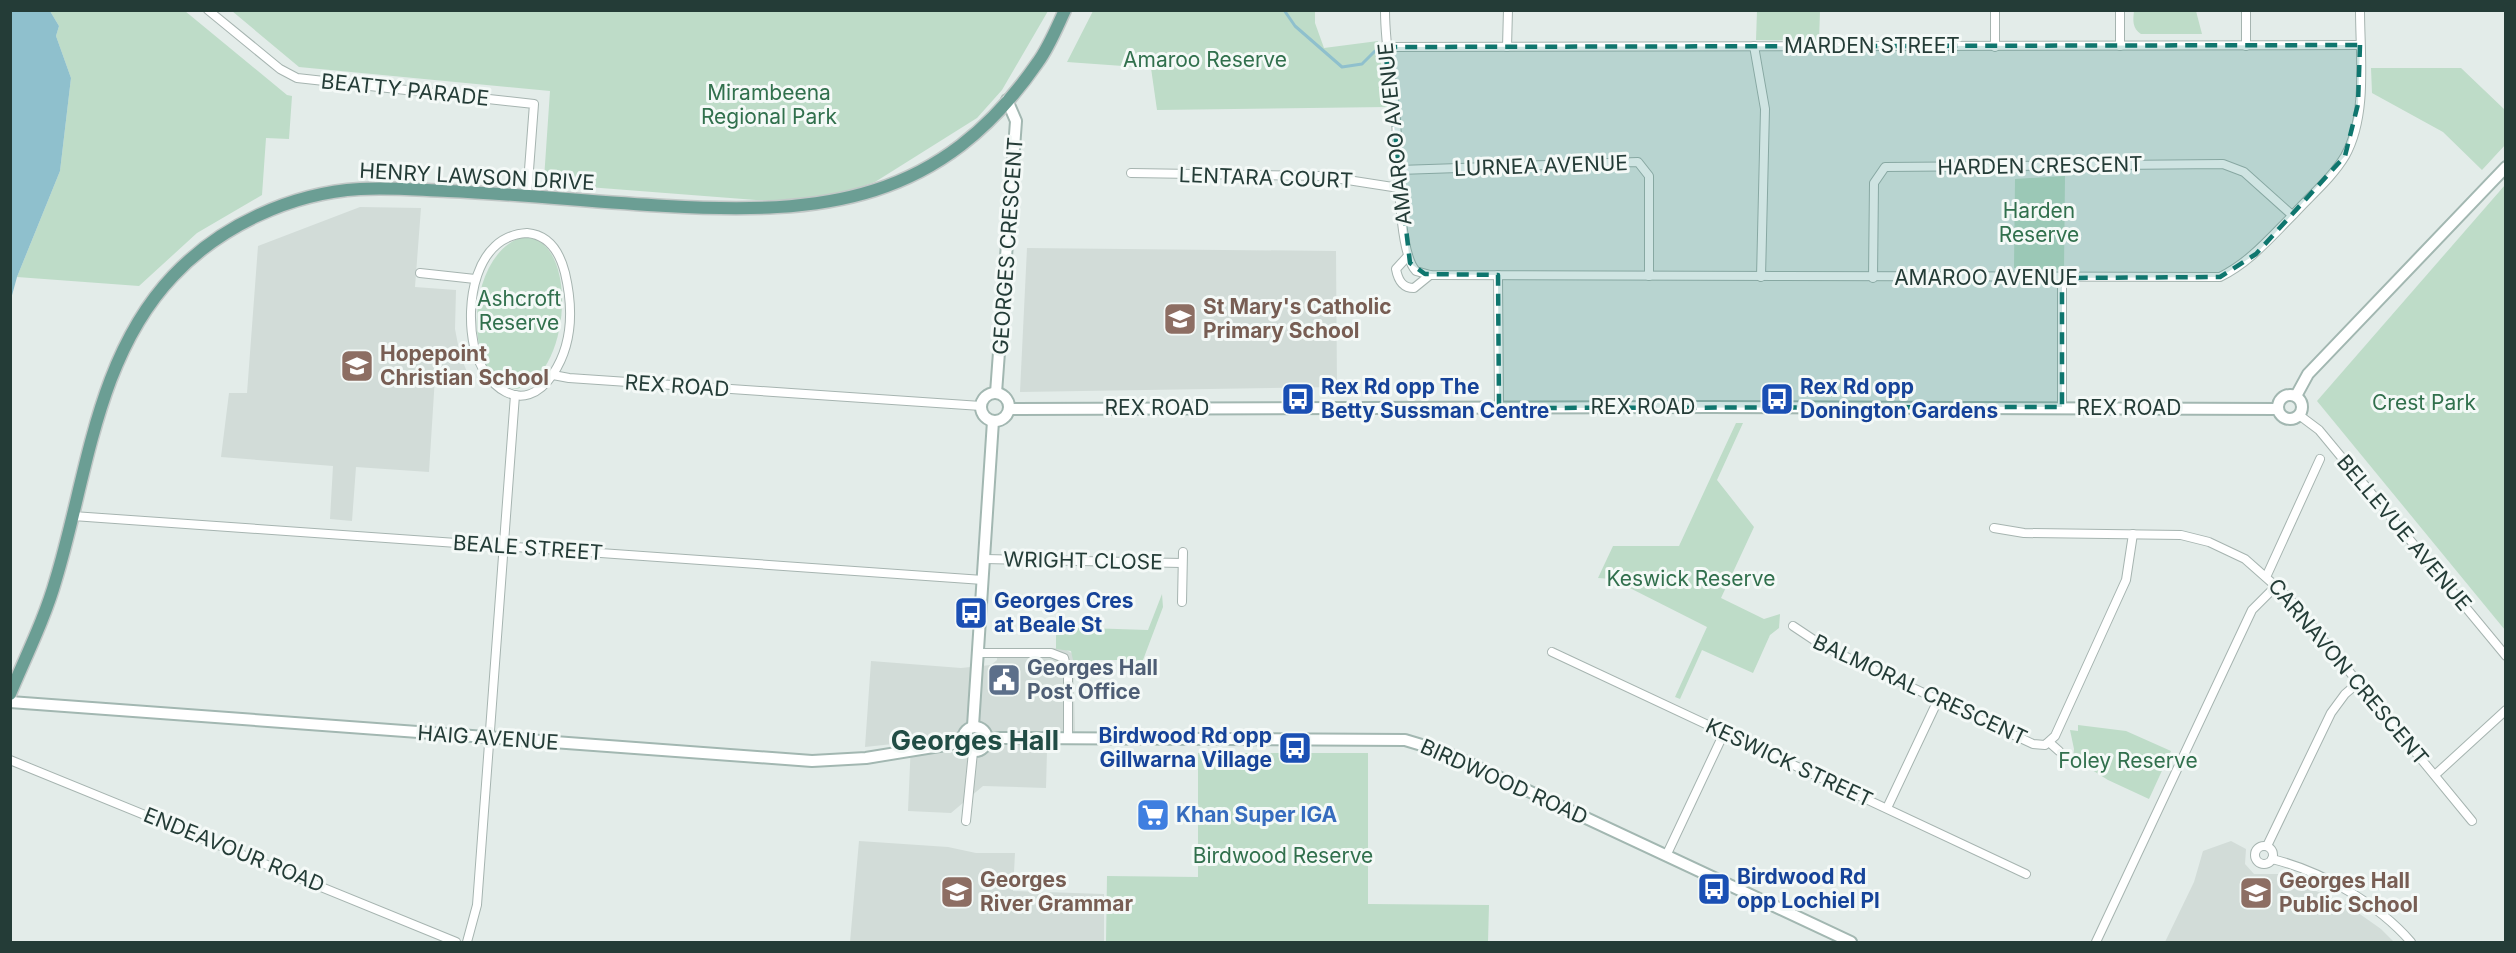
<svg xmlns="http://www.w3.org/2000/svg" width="2516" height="953" font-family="Inter,sans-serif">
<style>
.built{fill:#d2dcd8}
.green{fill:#bedcc8}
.water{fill:#8fc0cd}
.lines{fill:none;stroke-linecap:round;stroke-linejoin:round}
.stream{stroke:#8fc0cd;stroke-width:3}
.street-casing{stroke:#a6b4b0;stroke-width:10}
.secondary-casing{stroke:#a2b7b1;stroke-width:14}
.primary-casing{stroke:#c2c8c7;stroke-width:15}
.street{stroke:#fff;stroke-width:8}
.secondary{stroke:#fff;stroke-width:10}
.primary{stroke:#6b9e94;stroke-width:12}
.marked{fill:#0f766e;fill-opacity:0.2;stroke:#0f766e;stroke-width:4.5;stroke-dasharray:12 8;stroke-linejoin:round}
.labels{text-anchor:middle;stroke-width:6;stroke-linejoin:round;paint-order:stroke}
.street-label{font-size:21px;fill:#243c37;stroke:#f4f9f7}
.park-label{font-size:21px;fill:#31704d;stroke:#f4f9f7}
.education-label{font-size:21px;font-weight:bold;fill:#785e54;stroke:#f4f9f7;text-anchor:start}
.transit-label{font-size:21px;font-weight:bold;fill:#164399;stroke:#f4f9f7;text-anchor:start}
.service-label{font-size:21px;font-weight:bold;fill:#4e5e75;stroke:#f4f9f7;text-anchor:start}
.shop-label{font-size:21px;font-weight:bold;fill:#366cbe;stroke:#f4f9f7;text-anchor:start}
.district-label{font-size:27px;font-weight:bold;fill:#214d45;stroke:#f4f9f7}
</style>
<rect width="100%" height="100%" fill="#e3ece9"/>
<!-- built -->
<g class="built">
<polygon points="360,207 421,208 415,287 456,290 455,329 460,355 470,379 435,377 429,472 356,467 352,521 330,519 333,466 221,457 229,393 247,393 258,246"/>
<polygon points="1027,248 1336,251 1337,387 1020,392"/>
<polygon points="1063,648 1073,654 1075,731 1047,751 1046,788 983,786 951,813 908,811 911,742 865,747 871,661 961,668 991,665 997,660 997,649"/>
<polygon points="859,841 948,847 976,853 1015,853 1013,891 1104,894 1104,942 850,942"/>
<polygon points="2231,841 2246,849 2245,864 2254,874 2279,874 2347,905 2381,929 2394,942 2165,942 2194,882 2203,851"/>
</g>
<!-- green -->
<g class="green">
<polygon points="50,11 185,11 287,95 292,96 289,139 266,138 262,195 197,233 139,286 17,277 60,171 71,78 56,36 59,26"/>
<polygon points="232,11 1048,11 1002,90 977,118 875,182 850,191 802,200 756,200 549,184 544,179 550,91 299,67"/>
<polygon points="1093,11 1315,11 1315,23 1324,48 1378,41 1387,107 1157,110 1151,68 1067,62"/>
<polygon points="1757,11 1820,11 1819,41 1756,40"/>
<path d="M2134 11H2196L2202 34H2141C2132 28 2133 20 2134 11Z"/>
<polygon points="2371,68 2461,68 2505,110 2505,145 2482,170 2443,132 2372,93"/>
<polygon points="2065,176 2064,270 2014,268 2015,179"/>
<polygon points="2505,185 2505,630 2317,401"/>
<path d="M520 238C579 229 574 375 517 389 462 384 464 258 520 238Z"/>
<polygon points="1736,423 1743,423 1717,480 1754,527 1721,598 1764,619 1780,614 1779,628 1770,635 1753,673 1702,650 1680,699 1675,697 1707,627 1612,579 1598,578 1613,546 1679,546"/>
<polygon points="1162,594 1163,607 1143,660 1143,669 1120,669 1120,660 1098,660 1097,669 1075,669 1071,651 1056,649 1056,627 1148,630"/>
<polygon points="2078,725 2126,731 2171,751 2149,799 2108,780 2073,758 2074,749 2070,730 2078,731"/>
<polygon points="1198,753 1368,753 1368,904 1489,905 1488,942 1106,942 1107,876 1198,877"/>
</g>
<!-- water -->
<polygon class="water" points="11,10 50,11 59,26 56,36 71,78 60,171 17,277 11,299"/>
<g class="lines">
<!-- stream -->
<polyline class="stream" points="1284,10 1295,26 1342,67 1362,64 1375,51"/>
<defs>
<g id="street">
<polyline points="208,10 280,69 297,78 534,104 527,196"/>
<path d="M1385 10C1385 46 1391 73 1395 107 1399 140 1396 251 1416 271L1430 275 2220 277C2250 262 2269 239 2293 215 2310 196 2332 178 2345 156 2368 115 2360 56 2360 10"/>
<polyline points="1754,46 1765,109 1761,277"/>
<polyline points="2120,46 2120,10"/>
<polyline points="2246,46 2246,10"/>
<polyline points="1385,47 2360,45"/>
<polyline points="1507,47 1508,10"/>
<polyline points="1995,47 1995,10"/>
<polyline points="1399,170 1638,162 1649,176 1649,276"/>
<polyline points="1131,173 1322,176 1399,188"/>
<path d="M527 233C549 235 560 253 565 273 573 307 573 344 553 374 523 419 483 386 474 346 465 305 474 236 527 233Z"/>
<path d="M1407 257 1396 269C1398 280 1402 288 1414 288L1430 275"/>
<polyline points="420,273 475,279"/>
<polyline points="1498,275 1499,408"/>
<polyline points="1873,278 1874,183 1885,167 2223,164 2244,172 2292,215"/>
<polyline points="2062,278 2062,407"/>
<polyline points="553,375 569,378 981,406"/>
<polyline points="2299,415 2319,430 2506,656"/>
<polyline points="73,516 983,580"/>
<polyline points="1994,528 2024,533 2181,535 2209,542 2245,559 2288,597 2472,821"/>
<polyline points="985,559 1182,563"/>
<polyline points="2267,575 2320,459"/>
<polyline points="1182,602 1183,552"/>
<polyline points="1793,626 1823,646 2033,744 2045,745 2055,736 2126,580 2133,534"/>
<polyline points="1552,652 2026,874"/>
<polyline points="978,653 1051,653 1064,658 1068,675 1068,738"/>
<polyline points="2050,743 2059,751"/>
<polyline points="10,760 456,942"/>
<polyline points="2435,775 2506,710"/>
<polyline points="1887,808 1938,700"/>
<polyline points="966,821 973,752"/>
<circle cx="2264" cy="855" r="9"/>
<polyline points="2267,846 2331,713 2345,694 2359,682"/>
<polyline points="1666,856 1724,733"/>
<path d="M2272 859C2322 871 2378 904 2411 942"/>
<polyline points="467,942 477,905 515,395"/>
<polyline points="2096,942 2252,610 2277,585"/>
</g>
<g id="secondary">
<polyline points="996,393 1016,121 1007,100"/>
<circle cx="995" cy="407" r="14"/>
<circle cx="2290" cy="407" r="12"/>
<polyline points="2296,396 2308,374 2506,167"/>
<polyline points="1009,409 1711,407 2278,409"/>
<polyline points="10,702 812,761 866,758 964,742"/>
<polyline points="973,726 993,421"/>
<circle cx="975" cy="739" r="12"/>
<polyline points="986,740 1000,738 1405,740 1445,752 1851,942"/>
</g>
<path id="primary" d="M10 694C26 656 45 618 56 579 87 477 96 357 173 276 220 226 291 193 360 189 389 187 419 190 448 191 520 194 593 202 666 206 823 215 941 203 1038 62 1049 47 1057 27 1065 10"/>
</defs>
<!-- street casing -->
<use href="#street" class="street-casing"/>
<!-- secondary casing -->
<use href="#secondary" class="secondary-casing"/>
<!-- primary casing -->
<use href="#primary" class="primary-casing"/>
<!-- street -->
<use href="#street" class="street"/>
<!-- secondary -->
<use href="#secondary" class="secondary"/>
<!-- primary -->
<use href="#primary" class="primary"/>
</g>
<!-- marked area -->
<path class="marked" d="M2360 45 2358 104 2345 156 2256 254 2220 277 2062 278V407L1499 408 1498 275 1425 274 1410 263 1385 47Z"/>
<!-- icons -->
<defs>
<symbol id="school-square" viewBox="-11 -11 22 22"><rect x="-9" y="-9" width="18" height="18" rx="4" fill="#8d6e63" stroke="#f4f9f7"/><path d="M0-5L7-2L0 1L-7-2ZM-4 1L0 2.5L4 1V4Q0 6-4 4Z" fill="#fff"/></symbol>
<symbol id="bus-square" viewBox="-11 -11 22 22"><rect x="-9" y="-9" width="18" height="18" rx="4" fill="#1a4fb4" stroke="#f4f9f7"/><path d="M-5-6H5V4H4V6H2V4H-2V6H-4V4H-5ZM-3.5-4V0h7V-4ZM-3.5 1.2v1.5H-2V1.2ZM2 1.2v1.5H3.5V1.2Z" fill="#fff"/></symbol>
<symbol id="civic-square" viewBox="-11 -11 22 22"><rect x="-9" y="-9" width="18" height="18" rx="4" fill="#5c6f8a" stroke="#f4f9f7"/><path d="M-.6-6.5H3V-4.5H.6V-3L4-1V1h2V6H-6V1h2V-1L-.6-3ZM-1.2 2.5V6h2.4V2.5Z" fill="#fff"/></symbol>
<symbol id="supermarket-square" viewBox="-11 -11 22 22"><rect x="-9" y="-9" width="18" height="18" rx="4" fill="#3f7fe0" stroke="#f4f9f7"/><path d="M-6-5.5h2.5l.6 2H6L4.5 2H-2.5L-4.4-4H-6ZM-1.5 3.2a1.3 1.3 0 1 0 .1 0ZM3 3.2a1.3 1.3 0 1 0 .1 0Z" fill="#fff"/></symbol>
</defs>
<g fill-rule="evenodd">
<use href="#school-square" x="1161" y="300" width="38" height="38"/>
<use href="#school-square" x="338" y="347" width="38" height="38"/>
<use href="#bus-square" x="1279" y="380" width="38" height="38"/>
<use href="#bus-square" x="1758" y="380" width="38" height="38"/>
<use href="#bus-square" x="952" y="594" width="38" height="38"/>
<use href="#civic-square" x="985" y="661" width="38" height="38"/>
<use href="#bus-square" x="1276" y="729" width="38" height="38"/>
<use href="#supermarket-square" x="1134" y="796" width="38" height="38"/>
<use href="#bus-square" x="1695" y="870" width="38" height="38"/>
<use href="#school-square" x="938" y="873" width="38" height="38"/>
<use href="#school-square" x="2237" y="874" width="38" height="38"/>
</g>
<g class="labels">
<!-- street labels -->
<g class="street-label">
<text x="1872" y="53">MARDEN STREET</text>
<text transform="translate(405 90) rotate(6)" y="7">BEATTY PARADE</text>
<text transform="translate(1395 134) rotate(-96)" y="7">AMAROO AVENUE</text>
<text transform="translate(1541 166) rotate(-2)" y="7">LURNEA AVENUE</text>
<text transform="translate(2040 166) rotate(-1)" y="7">HARDEN CRESCENT</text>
<text transform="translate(477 177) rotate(3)" y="7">HENRY LAWSON DRIVE</text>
<text transform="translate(1266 178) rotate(2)" y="7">LENTARA COURT</text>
<text transform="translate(1008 246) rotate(-86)" y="7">GEORGES CRESCENT</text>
<text x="1986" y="285">AMAROO AVENUE</text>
<text transform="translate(677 386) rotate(4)" y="7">REX ROAD</text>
<text x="1643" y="414">REX ROAD</text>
<text x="1157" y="415">REX ROAD</text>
<text x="2129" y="415">REX ROAD</text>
<text transform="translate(2404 533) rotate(50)" y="7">BELLEVUE AVENUE</text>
<text transform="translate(528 548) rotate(4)" y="7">BEALE STREET</text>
<text transform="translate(1083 561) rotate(1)" y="7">WRIGHT CLOSE</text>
<text transform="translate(2348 672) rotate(50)" y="7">CARNAVON CRESCENT</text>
<text transform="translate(1920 690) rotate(25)" y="7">BALMORAL CRESCENT</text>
<text transform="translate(488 738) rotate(4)" y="7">HAIG AVENUE</text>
<text transform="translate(1789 763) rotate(25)" y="7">KESWICK STREET</text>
<text transform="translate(1504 782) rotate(24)" y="7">BIRDWOOD ROAD</text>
<text transform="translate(234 850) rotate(22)" y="7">ENDEAVOUR ROAD</text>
</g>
<!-- park labels -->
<g class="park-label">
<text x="1205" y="67">Amaroo Reserve</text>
<text x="769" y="100">Mirambeena<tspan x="769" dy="24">Regional Park</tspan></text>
<text x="2039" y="218">Harden<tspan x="2039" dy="24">Reserve</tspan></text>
<text x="519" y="306">Ashcroft<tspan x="519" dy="24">Reserve</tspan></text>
<text x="2424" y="410">Crest Park</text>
<text x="1691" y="586">Keswick Reserve</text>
<text x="2128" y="768">Foley Reserve</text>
<text x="1283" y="863">Birdwood Reserve</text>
</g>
<!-- education labels -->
<g class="education-label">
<text x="1203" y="314">St Mary's Catholic<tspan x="1203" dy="24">Primary School</tspan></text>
<text x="380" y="361">Hopepoint<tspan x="380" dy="24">Christian School</tspan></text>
<text x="980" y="887">Georges<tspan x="980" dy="24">River Grammar</tspan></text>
<text x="2279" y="888">Georges Hall<tspan x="2279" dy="24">Public School</tspan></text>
</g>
<!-- transit labels -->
<g class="transit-label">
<text x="1321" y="394">Rex Rd opp The<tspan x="1321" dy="24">Betty Sussman Centre</tspan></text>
<text x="1800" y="394">Rex Rd opp<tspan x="1800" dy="24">Donington Gardens</tspan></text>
<text x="994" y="608">Georges Cres<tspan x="994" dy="24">at Beale St</tspan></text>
<text x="1272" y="743" text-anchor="end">Birdwood Rd opp<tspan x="1272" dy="24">Gillwarna Village</tspan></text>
<text x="1737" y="884">Birdwood Rd<tspan x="1737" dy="24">opp Lochiel Pl</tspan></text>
</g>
<!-- service labels -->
<g class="service-label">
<text x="1027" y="675">Georges Hall<tspan x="1027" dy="24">Post Office</tspan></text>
</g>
<!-- shop labels -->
<g class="shop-label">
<text x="1176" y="822">Khan Super IGA</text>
</g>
<!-- district labels -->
<g class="district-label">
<text x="975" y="750">Georges Hall</text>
</g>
</g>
<!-- border -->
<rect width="2516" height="953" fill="none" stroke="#243c37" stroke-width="24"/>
</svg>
